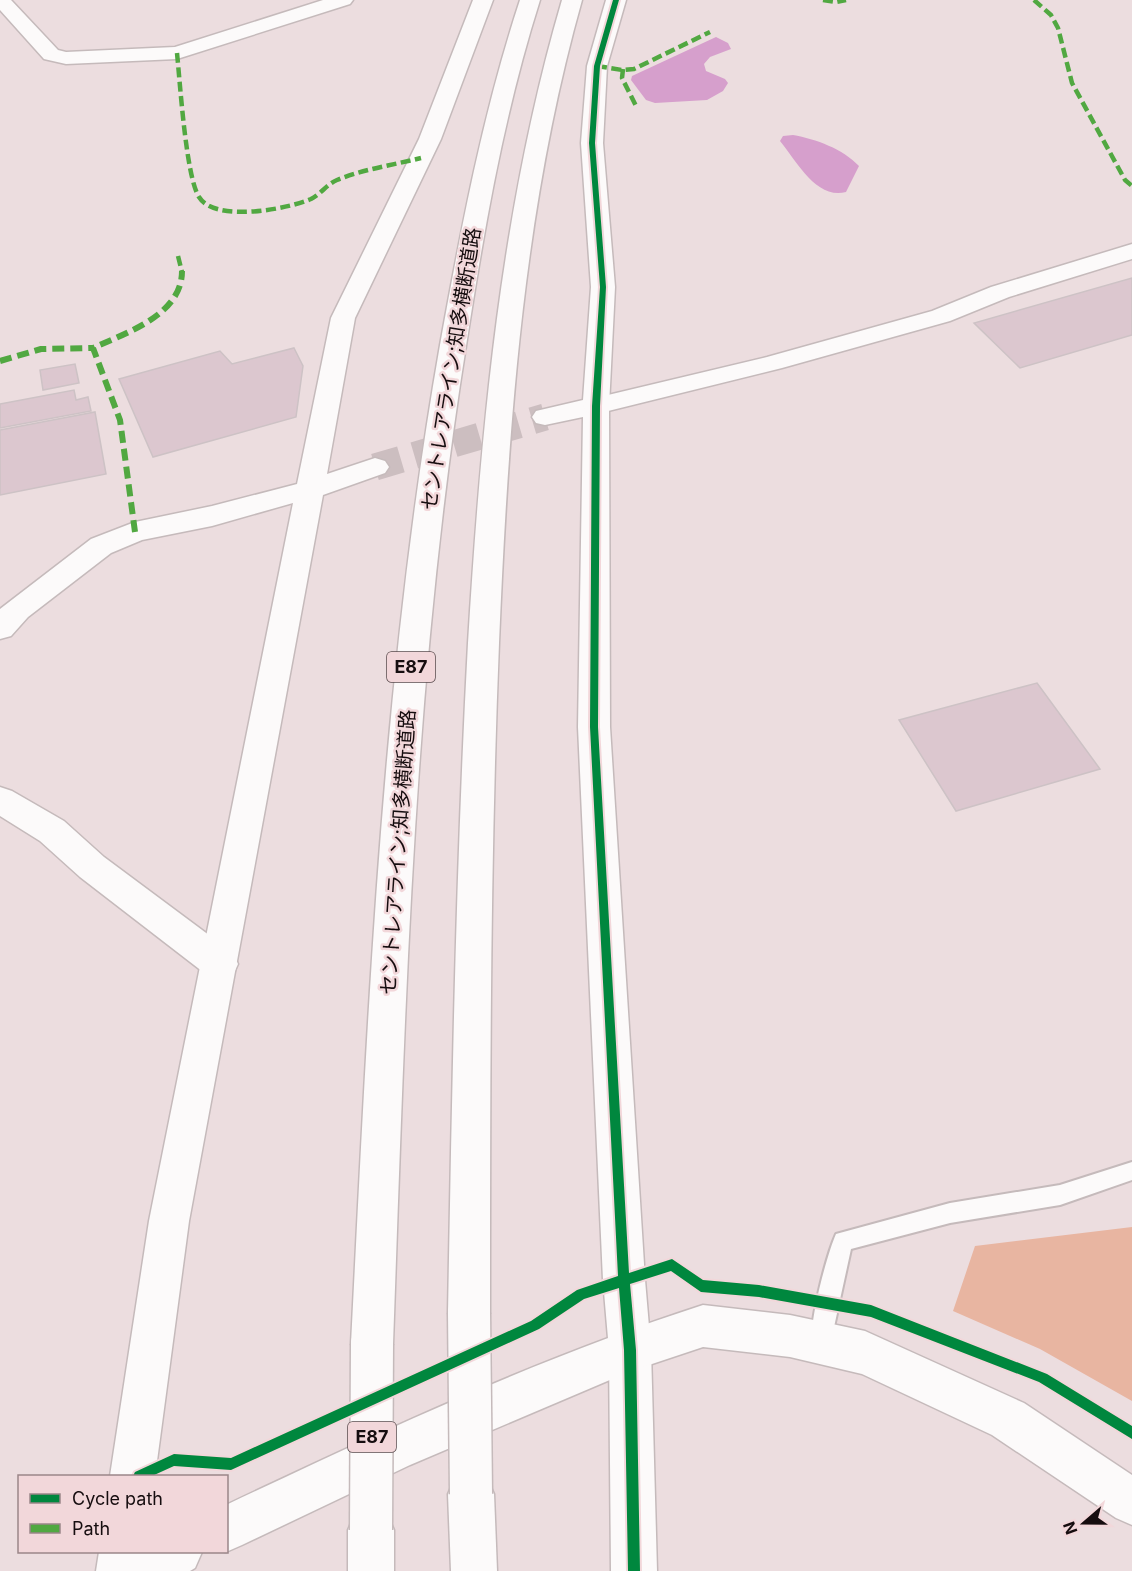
<svg xmlns="http://www.w3.org/2000/svg" width="1132" height="1571" font-family="Inter,'Noto Sans JP',sans-serif">
<style>
.green{fill:#e8b5a1}
.water{fill:#d69fcc}
.building{fill:#dcc7cf;stroke:#cdc2c5;stroke-width:1.5}
.lines{fill:none;stroke-linecap:round;stroke-linejoin:round}
.minor-tunnel{stroke:#ccbec0;stroke-width:27;stroke-dasharray:27 14;stroke-linecap:butt}
.service-casing{stroke:#c5babb;stroke-width:4}
.minor-casing{stroke:#c5babb;stroke-width:3}
.tertiary-casing{stroke:#c5babb;stroke-width:3}
.motorway-casing{stroke:#c5babb;stroke-width:3}
.service{fill:#fcfafa;fill-rule:evenodd}
.minor{fill:#fcfafa;fill-rule:evenodd}
.tertiary{fill:#fcfafa;fill-rule:evenodd}
.motorway{fill:#fcfafa;fill-rule:evenodd}
.motorway-bridge-casing{stroke:#c5babb;stroke-width:45;stroke-linecap:butt}
.motorway-bridge{stroke:#fcfafa;stroke-width:42}
.quiet-far1{stroke:#51a841;stroke-width:4.5;stroke-dasharray:10 4.5;stroke-linecap:butt}
.quiet{stroke:#51a841;stroke-width:6;stroke-dasharray:12 6;stroke-linecap:butt}
.cycleway-casing{stroke:#f2d7da;stroke-width:4}
.cycleway{fill:#00873e;fill-rule:evenodd}
.labels{text-anchor:middle;stroke-width:5;stroke-linejoin:round;paint-order:stroke}
.shield{fill:#f2d7da;stroke:#584a4c;stroke-width:1.5}
.shield-label{font-size:18px;font-weight:bold;fill:#160d0f}
.street-label{font-size:20px;fill:#160d0f;stroke:#f2d7da}
</style>
<rect width="100%" height="100%" fill="#ecdddf"/>
<!-- green -->
<polygon class="green" points="1132,1227 1132,1401 1040,1349 953,1311 975,1246"/>
<!-- water -->
<g class="water">
<polygon points="716,37 728,43 731,49 710,57 704,64 706,71 725,79 728,83 723,91 707,100 655,103 646,100 631,80 632,76"/>
<path d="M793 135C816 139 843 149 859 166L846 192C816 200 796 160 780 141L783 136Z"/>
</g>
<!-- building -->
<g class="building">
<polygon points="1132,278 1132,335 1020,368 974,323"/>
<polygon points="294,348 303,366 296,417 153,457 119,379 220,351 232,364"/>
<polygon points="75,364 79,383 43,390 40,370"/>
<polygon points="74,390 76,400 88,397 91,411 0,428 0,404"/>
<polygon points="95,412 106,474 0,495 0,430"/>
<polygon points="1037,683 1100,769 956,811 899,720"/>
</g>
<g class="lines">
<!-- minor-tunnel -->
<polyline class="minor-tunnel" points="375,467 545,417"/>
<defs>
<path id="service" d="M1132 1162V1180L1060 1205 950 1223 851 1249 829 1350 821 1353 813 1350C806 1331 827 1254 836 1234L950 1203 1060 1185Z"/>
<g id="minor">
<polygon points="0,0 11,0 58,50 66,52 175,47 323,0 353,0 350,4 177,59 66,64 44,59 0,10"/>
<polygon points="473,0 493,0 441,139 355,318 327,474 375,458 385,461 389,467 385,473 323,495 189,1221 155,1476 110,1476 149,1221 293,503 212,526 142,540 111,553 28,617 11,636 0,639 0,609 91,539 135,522 212,506 297,484 331,318 419,139"/>
<polygon points="606,0 626,0 607,66 603,143 615,287 609,406 610,727 645,1280 651,1350 657,1571 611,1571 609,1350 603,1280 578,727 583,417 545,425 536,423 532,417 536,411 583,400 591,287 581,143 587,66"/>
<polygon points="99,1552 145,1552 142,1571 96,1571"/>
</g>
<g id="tertiary">
<polygon points="1132,244 1132,259 1009,297 950,321 782,368 596,414 587,412 583,406 587,400 767,357 932,311 991,287"/>
<polygon points="0,787 12,791 64,821 104,857 233,953 238,964 233,975 220,980 207,975 80,877 40,841 0,816"/>
<path d="M703 1305 790 1315 865 1331 1024 1403 1132 1475V1525L1116 1518 992 1435 862 1374 790 1357 703 1347 631 1371 410 1465 242 1545 226 1552H225H226V1505C382 1431 539 1358 703 1305Z"/>
<polygon points="128,1552 202,1552 195,1568 190,1571 115,1571 121,1554"/>
</g>
<g id="motorway">
<path d="M520 0H540C504 113 484 229 466 346 413 676 405 1011 393 1344L387 1359 372 1365 357 1359 351 1344C368 1010 382 675 440 345 461 229 483 112 520 0Z"/>
<path d="M562 0H582C523 208 508 428 499 643 490 866 490 1090 490 1313L484 1328 469 1334 454 1328 448 1313C452 1089 456 866 468 643 481 427 501 208 562 0Z"/>
<polygon points="471,1471 487,1478 494,1494 497,1571 451,1571 448,1494 455,1478"/>
<polygon points="371,1507 387,1514 394,1530 394,1571 348,1571 348,1530 355,1514"/>
</g>
</defs>
<!-- service casing -->
<use href="#service" class="service-casing"/>
<!-- minor casing -->
<use href="#minor" class="minor-casing"/>
<!-- tertiary casing -->
<use href="#tertiary" class="tertiary-casing"/>
<!-- motorway casing -->
<use href="#motorway" class="motorway-casing"/>
<!-- service -->
<use href="#service" class="service"/>
<!-- minor -->
<use href="#minor" class="minor"/>
<!-- tertiary -->
<use href="#tertiary" class="tertiary"/>
<!-- motorway -->
<use href="#motorway" class="motorway"/>
<defs>
<g id="motorway-bridge">
<polyline points="469,1313 471,1494"/>
<polyline points="371,1530 372,1344"/>
</g>
</defs>
<!-- motorway-bridge casing -->
<use href="#motorway-bridge" class="motorway-bridge-casing"/>
<!-- motorway-bridge -->
<use href="#motorway-bridge" class="motorway-bridge"/>
<!-- quiet-far1 -->
<g class="quiet-far1">
<polyline points="823,0 836,2 846,0"/>
<polyline points="1034,0 1051,15 1058,28 1072,83 1125,180 1132,186"/>
<path d="M177 53C180 82 186 177 199 197 215 223 288 209 311 199 321 194 327 184 337 180 364 169 393 165 421 158"/>
<polyline points="597,66 622,70 634,69 710,32"/>
<polyline points="623,69 622,78 637,108"/>
<polyline points="178,256 182,272"/>
</g>
<!-- quiet -->
<g class="quiet">
<polyline points="0,361 41,349 93,348"/>
<path d="M135 532 120 420 93 348C126 333 182 315 182 271"/>
</g>
<defs>
<polygon id="cycleway" points="613,0 619,0 600,66 595,143 606,287 600,406 598,727 629,1273 672,1259 703,1280 759,1285 871,1305 1047,1374 1132,1426 1132,1439 1039,1382 871,1317 759,1297 701,1292 671,1271 630,1284 636,1350 640,1571 628,1571 624,1350 619,1288 584,1299 539,1329 231,1470 174,1466 152,1476 133,1476 135,1472 174,1454 231,1458 531,1321 577,1290 618,1276 590,727 592,406 600,287 589,143 594,66"/>
</defs>
<!-- cycleway casing -->
<use href="#cycleway" class="cycleway-casing"/>
<!-- cycleway -->
<use href="#cycleway" class="cycleway"/>
</g>
<g class="labels">
<!-- shield labels -->
<g class="shield">
<rect x="387" y="652" width="48" height="30" rx="4.5"/>
<rect x="348" y="1422" width="48" height="30" rx="4.5"/>
</g>
<g class="shield-label">
<text x="411" y="673">E87</text>
<text x="372" y="1443">E87</text>
</g>
<!-- street labels -->
<g class="street-label">
<text transform="translate(451 369) rotate(-81)" y="7">セントレアライン;知多横断道路</text>
<text transform="translate(398 852) rotate(-86)" y="7">セントレアライン;知多横断道路</text>
</g>
</g>
<!-- legend -->
<rect x="18" y="1475" width="210" height="78" fill="#f2d7da" stroke="#9a8689" stroke-width="1.5"/>
<rect x="30" y="1494" width="30" height="9" fill="#00873e" stroke="#9a8689" stroke-width="1.5"/>
<text x="72" y="1505" font-size="18" fill="#160d0f">Cycle path</text>
<rect x="30" y="1524" width="30" height="9" fill="#51a841" stroke="#9a8689" stroke-width="1.5"/>
<text x="72" y="1535" font-size="18" fill="#160d0f">Path</text>
<!-- north arrow -->
<g transform="translate(1084 1523) rotate(250)" stroke="#f2d7da" stroke-width="4.5" paint-order="stroke">
<path d="M0-4.5L10 22L0 15L-10 22Z" fill="#160d0f"/>
<text y="-9" font-size="16" font-weight="bold" text-anchor="middle" fill="#160d0f">N</text>
</g>
</svg>
